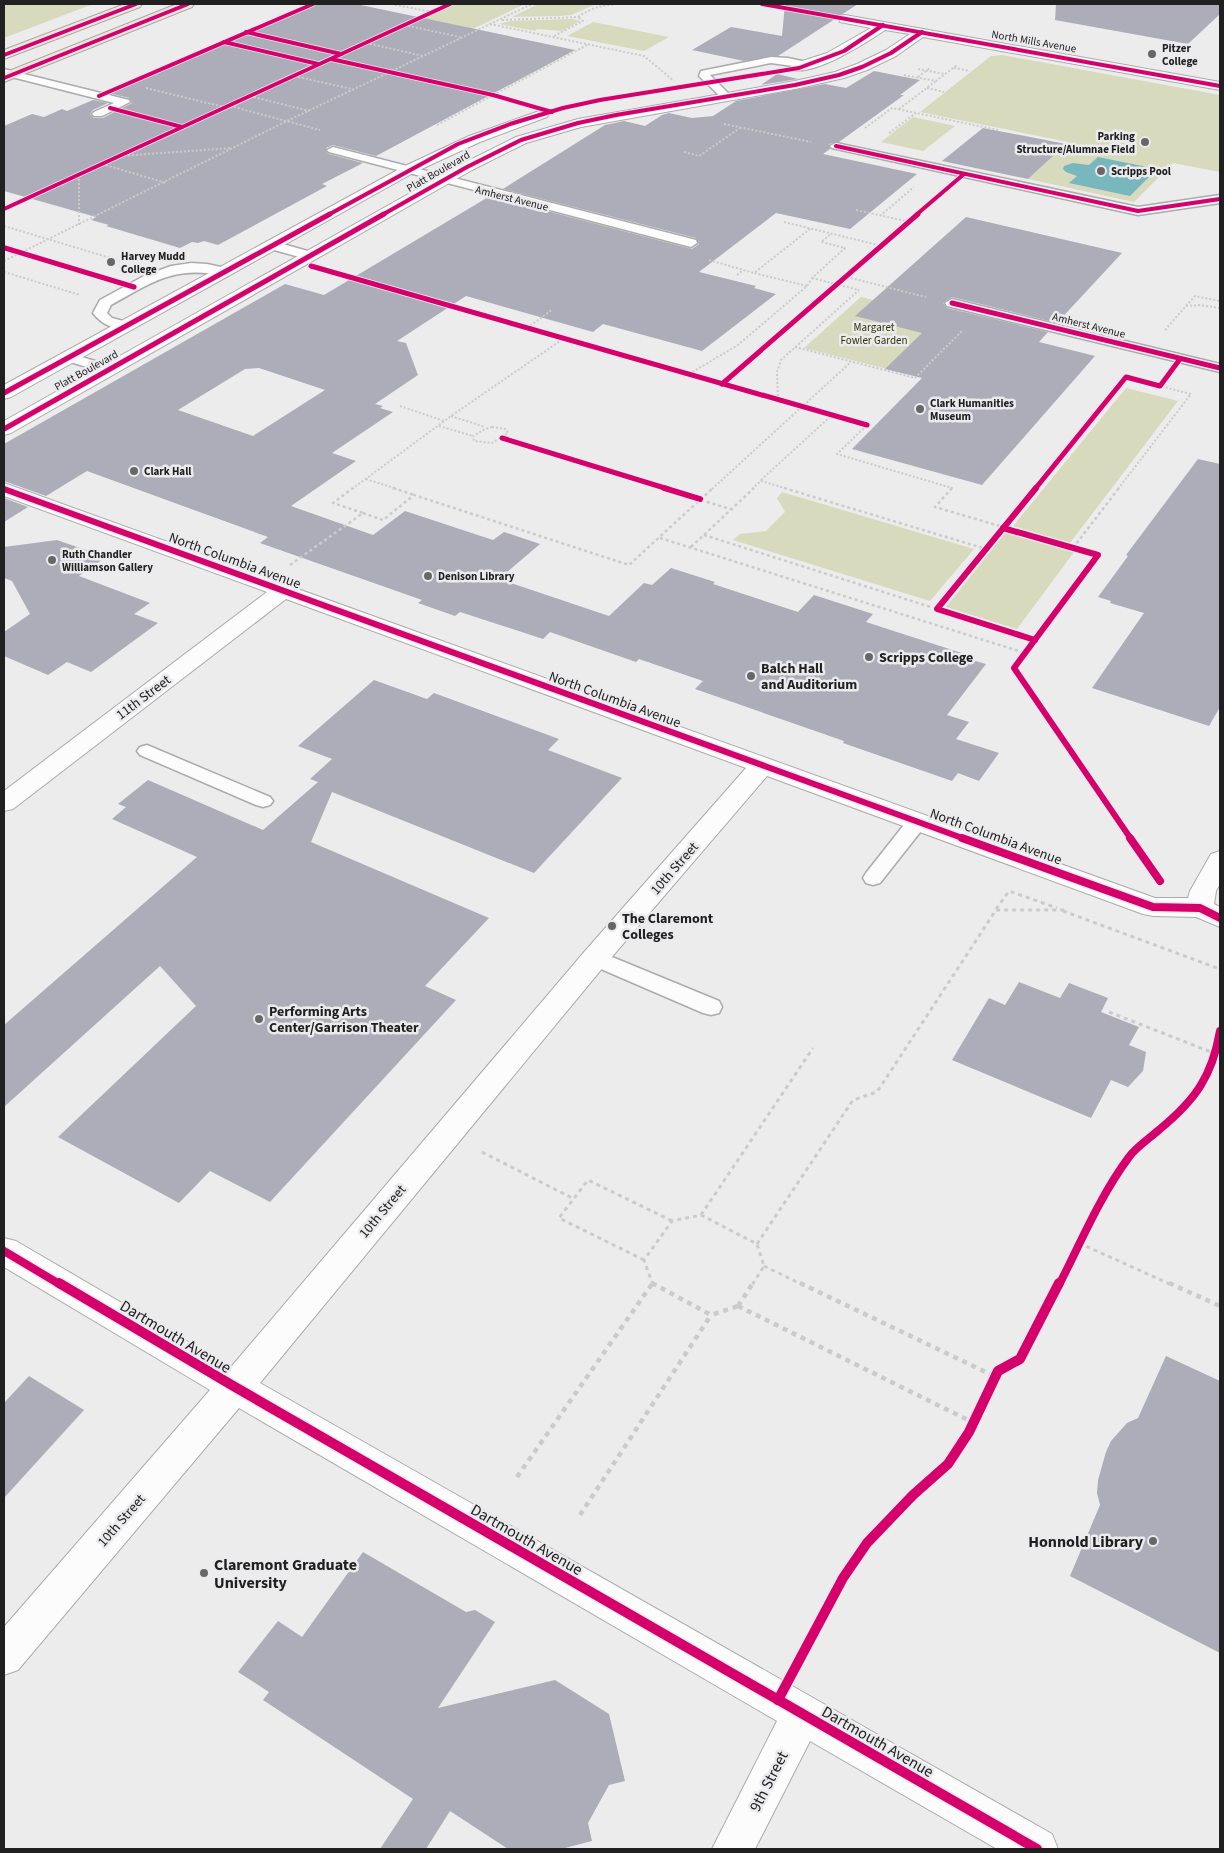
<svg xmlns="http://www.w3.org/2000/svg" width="1224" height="1853" font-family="'Source Sans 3',sans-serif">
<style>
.green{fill:#d7dabc}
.water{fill:#78b7be}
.building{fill:#acadb8;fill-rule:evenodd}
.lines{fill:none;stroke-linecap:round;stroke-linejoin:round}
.lane-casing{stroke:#ababac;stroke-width:3}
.street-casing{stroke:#ababac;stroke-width:2}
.primary-casing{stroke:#afa89a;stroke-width:2}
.path-far3{stroke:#cbcbcb;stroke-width:2;stroke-dasharray:2 2;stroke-linecap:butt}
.path-far2{stroke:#cbcbcb;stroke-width:2.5;stroke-dasharray:3 3;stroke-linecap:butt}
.path-far1{stroke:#cbcbcb;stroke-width:3;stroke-dasharray:4 4;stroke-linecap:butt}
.path{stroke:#cbcbcb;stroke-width:4.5;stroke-dasharray:5 5;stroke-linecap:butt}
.lane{fill:#fcfcfc;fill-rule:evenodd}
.street{fill:#fcfcfc;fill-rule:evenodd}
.primary{fill:#ece8df;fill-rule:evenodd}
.cycleway-far4-casing{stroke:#ebebee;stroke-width:5.5}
.cycleway-far3-casing{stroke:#ebebee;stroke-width:7}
.cycleway-far2-casing{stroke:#ebebee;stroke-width:9}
.cycleway-far1-casing{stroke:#ebebee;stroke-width:11}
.cycleway-casing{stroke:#ebebee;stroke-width:13}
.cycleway-far4{stroke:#d6006c;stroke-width:4}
.cycleway-far3{stroke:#d6006c;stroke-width:5}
.cycleway-far2{stroke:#d6006c;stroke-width:6}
.cycleway-far1{stroke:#d6006c;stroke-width:8}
.cycleway{stroke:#d6006c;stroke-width:10}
.poi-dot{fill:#676768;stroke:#ebebee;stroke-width:2}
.labels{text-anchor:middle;stroke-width:5;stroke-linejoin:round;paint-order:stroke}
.far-street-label{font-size:11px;fill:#202021;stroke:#ebebee}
.far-poi-label{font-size:11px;font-weight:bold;fill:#202021;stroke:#ebebee;text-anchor:start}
.far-park-label{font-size:11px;fill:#303300;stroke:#ebebee}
.street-label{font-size:14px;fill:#202021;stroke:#ebebee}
.poi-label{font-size:14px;font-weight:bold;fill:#202021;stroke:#ebebee;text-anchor:start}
.near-street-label{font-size:16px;fill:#202021;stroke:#ebebee}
.near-poi-label{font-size:16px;font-weight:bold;fill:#202021;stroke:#ebebee;text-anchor:end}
</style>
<rect width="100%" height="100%" fill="#ececed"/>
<!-- green -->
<g class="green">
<polygon points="4,4 93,4 4,38"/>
<polygon points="454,4 525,4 460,35 410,25"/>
<polygon points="538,4 596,4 571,15 561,16 512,17"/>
<polygon points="573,19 580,21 562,31 537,29 535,31 499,24 510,21"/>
<polygon points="593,22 669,37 644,51 567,36"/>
<polygon points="1002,55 1220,95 1220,172 1173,163 1134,202 1028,179 1068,142 920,112 991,56"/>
<polygon points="913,117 955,126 923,151 881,142"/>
<polygon points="861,297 945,318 891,370 804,348"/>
<polygon points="1126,388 1178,401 1070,543 1013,526"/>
<polygon points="782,492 974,549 930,601 733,540 740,534 766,531 785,512 777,498"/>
<polygon points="1006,532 1074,552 1017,629 946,607"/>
</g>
<!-- water -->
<polygon class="water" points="1098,157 1157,169 1130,196 1069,183 1077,176 1066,172 1063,169 1064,166 1073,163 1089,165"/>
<!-- building -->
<g class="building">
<polygon points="316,4 356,4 575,50 376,156 333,145 326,148 326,151 329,154 363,163 322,184 327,186 218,245 204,241 198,243 192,242 180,248 106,226 109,225 91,220 96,217 4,191 4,126 32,114 44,117 62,109 67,111 93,100 108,103 93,110 90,114 94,118 103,118 132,103 129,98 109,93"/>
<polygon points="785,4 858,4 778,56 744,61 692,50 731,27 782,36"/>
<polygon points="1056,4 1220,4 1220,14 1188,44 1055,20"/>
<path d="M874 71 920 80 900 95H904L839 142 829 144 830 149 823 154 917 174 850 229 776 213 699 272 756 286 754 288 776 294 702 351 603 324 593 332 466 296 397 341 406 343 418 375 375 404 383 406 380 408 393 412 332 453 356 461 291 506 373 535 405 511 493 540 504 532 540 544 499 579 609 616 644 583 652 585 671 568 715 582 713 584 798 612 814 595 873 614 866 622 974 657 972 660 986 664 947 715 969 722 956 739 999 753 979 781 958 773 952 781 843 743 844 741 695 689 703 681 639 659 636 662 550 632 543 639 460 612 455 616 418 603 422 600 260 543 268 537 87 471 46 496 4 481V444L285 284 324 295 490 196 692 249 699 244 696 238 503 189 605 125 624 121 645 126 662 115 669 113 692 118 713 116 736 101 825 84 846 88ZM259 368 325 390 253 436 178 410 245 369Z"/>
<polygon points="777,74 798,79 761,85"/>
<polygon points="983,128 1066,144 1028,179 942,161"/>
<polygon points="966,217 1122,253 1057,323 952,297 943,303 947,308 1048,332 1039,342 1095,356 982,485 852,449 922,378 885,369 922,333 855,316"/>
<polygon points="1198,459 1220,464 1220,707 1209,726 1092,688 1144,613 1110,603 1111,601 1098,597 1128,556 1126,555"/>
<polygon points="4,498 28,507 4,522"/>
<polygon points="57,540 106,557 79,576 150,603 134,614 158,623 91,672 67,662 48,675 4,656 4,632 30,614 12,581 4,578 4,547"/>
<polygon points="374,680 427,699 434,693 559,739 548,750 622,778 534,873 332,792 311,842 489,918 425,986 456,1000 270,1202 210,1171 179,1203 58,1137 196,1006 160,966 4,1107 4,1025 197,857 112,819 126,807 118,804 148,780 263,830 318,782 310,779 332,759 298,746"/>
<polygon points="1019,982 1060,998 1069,983 1108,998 1101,1012 1139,1027 1129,1045 1146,1052 1143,1071 1128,1087 1111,1080 1091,1118 952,1060 989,998 1005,1005"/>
<polygon points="1166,1356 1220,1381 1220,1653 1070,1576 1100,1505 1097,1493 1098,1480 1106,1452 1111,1441 1127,1423 1138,1418"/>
<polygon points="29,1376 84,1410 4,1498 4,1403"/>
<polygon points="363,1552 466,1612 475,1610 495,1622 438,1708 555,1680 609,1714 625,1781 609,1785 588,1823 592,1841 561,1849 508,1849 450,1811 426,1849 380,1849 413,1799 263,1700 269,1692 238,1672 278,1621 302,1637"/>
</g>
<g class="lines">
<defs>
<g id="lane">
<polygon points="771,57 788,58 811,63 812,65 807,68 771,63 710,75 732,97 727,100 723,99 699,76 701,71"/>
<polygon points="4,69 129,100 130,102 102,116 94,116 92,114 94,112 114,103 4,75"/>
<polygon points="836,143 1138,207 1220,195 1220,203 1138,215 832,148 830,146"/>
<polygon points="333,147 696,240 697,243 691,247 329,152 327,150"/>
<polygon points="272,241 315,253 316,256 310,260 267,248 266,245 267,242"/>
<path d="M191 263 207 264 230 269 232 272 225 276C174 265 153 282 111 305L107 313 112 318 131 323 133 326 131 329C117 332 101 324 93 313L100 300 144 276 171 266Z"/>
<polygon points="952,299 1220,364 1220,372 947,306 945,303"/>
<polygon points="69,353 114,367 116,370 114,373 109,374 64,360 62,357 64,354"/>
<polygon points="147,745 270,797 273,801 270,805 263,807 256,805 140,755 137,751 140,747"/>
<polygon points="918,815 925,816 928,821 925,826 880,883 873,885 866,883 863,878 866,873 911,816"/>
<polygon points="595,950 719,1001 722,1007 719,1013 711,1015 703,1013 587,963 584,958 587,953"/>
</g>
<g id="street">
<path d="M845 15 1220 82V90L923 37 896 56 867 70 844 78 795 89 581 127 526 143 472 170 11 433 4 435V421L462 164 516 137 578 119 795 81 835 72 857 64 886 50 910 34 885 30C866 43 816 75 793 70L791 67 793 64 827 53 871 28 840 22 839 19 840 16Z"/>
<polygon points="542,110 547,111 549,114 547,117 480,142 415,172 11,397 4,399 4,385 405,166 469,136"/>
<polygon points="4,483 1155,898 1188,898 1190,891 1211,854 1220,851 1220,884 1216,891 1214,904 1220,907 1220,927 1196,917 1153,916 1143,914 767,776 605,965 260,1383 1052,1834 1058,1849 997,1849 810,1741 755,1849 712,1849 777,1721 239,1408 18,1670 4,1675 4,1627 210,1390 4,1267 4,1238 16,1241 231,1367 585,951 746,768 286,599 13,809 4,811 4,791 267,592 4,496"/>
</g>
<g id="primary">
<polygon points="125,4 142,4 140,7 4,59 4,50"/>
<polygon points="177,4 194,4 192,7 4,82 4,73"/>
</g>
</defs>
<!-- lane casing -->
<use href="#lane" class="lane-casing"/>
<!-- street casing -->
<use href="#street" class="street-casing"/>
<!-- primary casing -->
<use href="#primary" class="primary-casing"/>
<!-- path-far3 -->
<g class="path-far3">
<polyline points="391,4 432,12"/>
<path d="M502 20 578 17C591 8 602 5 618 4"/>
<polyline points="490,24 644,56 674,81"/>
<polyline points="404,25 460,37"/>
<polyline points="554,36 583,21 578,17"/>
<polyline points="366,43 423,56"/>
<polyline points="954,68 970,71"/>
<polyline points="918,69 945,74"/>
<polyline points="904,75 936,81 957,65"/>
<polyline points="294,76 352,89"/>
<polyline points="918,77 930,68"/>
<polyline points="146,88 224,107"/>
<polyline points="927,88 944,92"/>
<polyline points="250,96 309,111"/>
<polyline points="230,106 320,130"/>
<polyline points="899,109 936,81"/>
<polyline points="724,124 811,142"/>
<polyline points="437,125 589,44"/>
<polyline points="865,128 892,108 998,130"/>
<polyline points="889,133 916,113"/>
<polyline points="684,152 699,156 740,128"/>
<polyline points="120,156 232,148"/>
<polyline points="102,164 166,183"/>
<polyline points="79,175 79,225"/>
<polyline points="856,210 910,222"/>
<polyline points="880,216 914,187"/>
<polyline points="784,222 882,246"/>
<polyline points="4,226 124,262"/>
<polyline points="709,260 754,273"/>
<polyline points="4,261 287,121 532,4"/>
<polyline points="4,272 80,295"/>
<polyline points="333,273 867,425 837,454 952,488 951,489"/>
<polyline points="737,275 743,270"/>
<polyline points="847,277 926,297"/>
<polyline points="812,278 859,290"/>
<polyline points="807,286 754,273 810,229"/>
<polyline points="1186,306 1195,296 1220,301"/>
<polyline points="527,328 553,309"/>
<polyline points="1165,330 1186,306 1199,305 1220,308"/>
<polyline points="795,347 915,378 963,330"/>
<polyline points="689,374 738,345 807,286 812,278 845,248 821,242 831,234"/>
<polyline points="778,400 777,372 781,360 859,290"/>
<polyline points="400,406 444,421"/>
<polyline points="451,416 485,427"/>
<polyline points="439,426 473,436"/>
<polygon points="492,427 506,429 508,433 492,443 474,441 473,436 485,429"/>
<polyline points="366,479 397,489"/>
<polyline points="761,480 832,415"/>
<polyline points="352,489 451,416 563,339"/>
<polyline points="712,489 851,362"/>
<polyline points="752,489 761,481 788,489"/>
<polyline points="1118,489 1191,394 1160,386"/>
</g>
<!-- path-far2 -->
<g class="path-far2">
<polyline points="393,488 414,495"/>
<polyline points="784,488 986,549"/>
<polyline points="952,488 935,507 1098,555 1035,640"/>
<polyline points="701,500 730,509"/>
<polyline points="363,513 383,520 414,495 629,565 713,488"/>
<polyline points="704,535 937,609"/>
<polyline points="660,538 1025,653"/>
<polyline points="691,547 754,488"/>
<polyline points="1073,548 1119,488"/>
<polyline points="290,565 363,513 333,503 353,488"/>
</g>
<!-- path-far1 -->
<g class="path-far1">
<polyline points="996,909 1009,891 1057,908"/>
<polyline points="1063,911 1217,968"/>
<polyline points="1109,1012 1216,1054"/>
<polyline points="482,1152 574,1199"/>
<polyline points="701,1215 813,1048"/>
<polyline points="1079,1243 1172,1285"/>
<polyline points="757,1244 853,1100 877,1092 996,910 1067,910"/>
<polyline points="644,1260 559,1218 588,1180 672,1221"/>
<polyline points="764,1266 803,1285"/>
<polyline points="653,1285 644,1260 672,1221 701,1215 757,1244 764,1266 752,1285"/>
</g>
<!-- path -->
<g class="path">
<polyline points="652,1283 711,1315 738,1306"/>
<polyline points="800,1283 996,1377"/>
<polyline points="1169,1283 1220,1306"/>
<polyline points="738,1306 974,1423"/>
<polyline points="738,1306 753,1283"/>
<polyline points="517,1477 652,1284"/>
<polyline points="580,1515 711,1315"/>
</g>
<!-- lane -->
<use href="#lane" class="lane"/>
<!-- street -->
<use href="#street" class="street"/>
<!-- primary -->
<use href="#primary" class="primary"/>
<defs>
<g id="cycleway-far4">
<polyline points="762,4 1220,86"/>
<polyline points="246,32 341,54"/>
<polyline points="224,42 318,64"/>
<polyline points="4,55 136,4"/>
<polyline points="331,59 493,95 552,112"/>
<polyline points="4,78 188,4"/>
<polyline points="99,96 313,4"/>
<polyline points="110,108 182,127"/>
<polyline points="836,146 1138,211 1220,199"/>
<polyline points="4,209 450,4"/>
<polyline points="328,215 458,144 510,124 563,108 600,100 799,68 844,51 883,25"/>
<polyline points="382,215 467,167 521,140 578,123 616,115 795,85 839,75 862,67 891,53 922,32"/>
<polyline points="916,215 964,174"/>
</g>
<g id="cycleway-far3">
<polyline points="5,248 134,287"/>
<polyline points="311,266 867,425"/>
<polyline points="952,303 1220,368"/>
<polyline points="722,384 918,214"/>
<polyline points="4,393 330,214"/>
<polyline points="4,429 384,214"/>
<polyline points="502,438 668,489"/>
<polyline points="1035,489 1126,377 1160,386 1180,359"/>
</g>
<g id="cycleway-far2">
<polyline points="664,488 700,499"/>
<polyline points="4,489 965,839"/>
<polyline points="1003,528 1098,555 1014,668 1131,839"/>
<polyline points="1035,640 937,609 1036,488"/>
</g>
<g id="cycleway-far1">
<polyline points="962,838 1153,907 1200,908 1220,918"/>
<polyline points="1130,838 1160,881"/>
<polyline points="4,1251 61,1285"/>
<path d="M1059 1285C1081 1242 1100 1196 1129 1157 1136 1147 1150 1138 1160 1129 1195 1100 1212 1077 1220 1031"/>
</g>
<g id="cycleway">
<polyline points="59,1283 235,1387 1037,1849"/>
<polyline points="778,1700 843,1578 867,1543 913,1495 948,1464 969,1432 998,1371 1020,1359 1059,1283"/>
</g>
</defs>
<!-- cycleway-far4 casing -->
<use href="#cycleway-far4" class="cycleway-far4-casing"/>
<!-- cycleway-far3 casing -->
<use href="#cycleway-far3" class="cycleway-far3-casing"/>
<!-- cycleway-far2 casing -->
<use href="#cycleway-far2" class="cycleway-far2-casing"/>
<!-- cycleway-far1 casing -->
<use href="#cycleway-far1" class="cycleway-far1-casing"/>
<!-- cycleway casing -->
<use href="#cycleway" class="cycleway-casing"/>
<!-- cycleway-far4 -->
<use href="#cycleway-far4" class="cycleway-far4"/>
<!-- cycleway-far3 -->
<use href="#cycleway-far3" class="cycleway-far3"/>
<!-- cycleway-far2 -->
<use href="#cycleway-far2" class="cycleway-far2"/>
<!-- cycleway-far1 -->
<use href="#cycleway-far1" class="cycleway-far1"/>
<!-- cycleway -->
<use href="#cycleway" class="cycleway"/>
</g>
<!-- markers -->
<g class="poi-dot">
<circle cx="1152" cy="54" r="5"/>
<circle cx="1145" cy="142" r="5"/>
<circle cx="1101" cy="171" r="5"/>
<circle cx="111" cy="262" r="5"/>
<circle cx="920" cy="409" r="5"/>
<circle cx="134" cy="471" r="5"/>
<circle cx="52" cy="560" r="5"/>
<circle cx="428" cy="576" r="5"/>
<circle cx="869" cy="657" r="5"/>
<circle cx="751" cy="676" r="5"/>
<circle cx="612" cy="926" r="5"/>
<circle cx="259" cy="1019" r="5"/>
<circle cx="1153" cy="1541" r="5"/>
<circle cx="204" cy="1573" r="5"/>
</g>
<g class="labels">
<!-- far-street labels -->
<g class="far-street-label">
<text transform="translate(1034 41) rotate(10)" y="4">North Mills Avenue</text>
<text transform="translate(438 171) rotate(-30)" y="4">Platt Boulevard</text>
<text transform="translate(512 198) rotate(14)" y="4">Amherst Avenue</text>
<text transform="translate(1089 325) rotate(14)" y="4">Amherst Avenue</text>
<text transform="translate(86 370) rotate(-29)" y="4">Platt Boulevard</text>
</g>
<!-- far-poi labels -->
<g class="far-poi-label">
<text x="1162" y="52">Pitzer<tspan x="1162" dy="13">College</tspan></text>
<text x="1135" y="140" text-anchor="end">Parking<tspan x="1135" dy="13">Structure/Alumnae Field</tspan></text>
<text x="1111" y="175">Scripps Pool</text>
<text x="121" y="260">Harvey Mudd<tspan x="121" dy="13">College</tspan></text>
<text x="930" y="407">Clark Humanities<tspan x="930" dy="13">Museum</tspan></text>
<text x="144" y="475">Clark Hall</text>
<text x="62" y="558">Ruth Chandler<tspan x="62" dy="13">Williamson Gallery</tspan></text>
<text x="438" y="580">Denison Library</text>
</g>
<!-- far-park labels -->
<g class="far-park-label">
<text x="874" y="331">Margaret<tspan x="874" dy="13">Fowler Garden</tspan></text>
</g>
<!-- street labels -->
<g class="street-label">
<text transform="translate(235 560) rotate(20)" y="5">North Columbia Avenue</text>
<text transform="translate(143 697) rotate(-37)" y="5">11th Street</text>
<text transform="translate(615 699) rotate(20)" y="5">North Columbia Avenue</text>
<text transform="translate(996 836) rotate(20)" y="5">North Columbia Avenue</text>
<text transform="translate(674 868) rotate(-49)" y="5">10th Street</text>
<text transform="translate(382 1211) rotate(-50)" y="5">10th Street</text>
<text transform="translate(121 1520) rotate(-49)" y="5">10th Street</text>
</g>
<!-- poi labels -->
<g class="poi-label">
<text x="879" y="662">Scripps College</text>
<text x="761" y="673">Balch Hall<tspan x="761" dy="16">and Auditorium</tspan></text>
<text x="622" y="923">The Claremont<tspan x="622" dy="16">Colleges</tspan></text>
<text x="269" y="1016">Performing Arts<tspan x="269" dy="16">Center/Garrison Theater</tspan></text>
</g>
<!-- near-street labels -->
<g class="near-street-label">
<text transform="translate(176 1336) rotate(31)" y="6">Dartmouth Avenue</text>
<text transform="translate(527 1539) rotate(30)" y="6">Dartmouth Avenue</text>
<text transform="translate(878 1741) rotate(30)" y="6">Dartmouth Avenue</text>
<text transform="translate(768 1781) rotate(-63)" y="6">9th Street</text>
</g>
<!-- near-poi labels -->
<g class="near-poi-label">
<text x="1143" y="1547">Honnold Library</text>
<text x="214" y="1570" text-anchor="start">Claremont Graduate<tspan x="214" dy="18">University</tspan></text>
</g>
</g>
<!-- border -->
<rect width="1224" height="1853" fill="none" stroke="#202021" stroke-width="10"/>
</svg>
